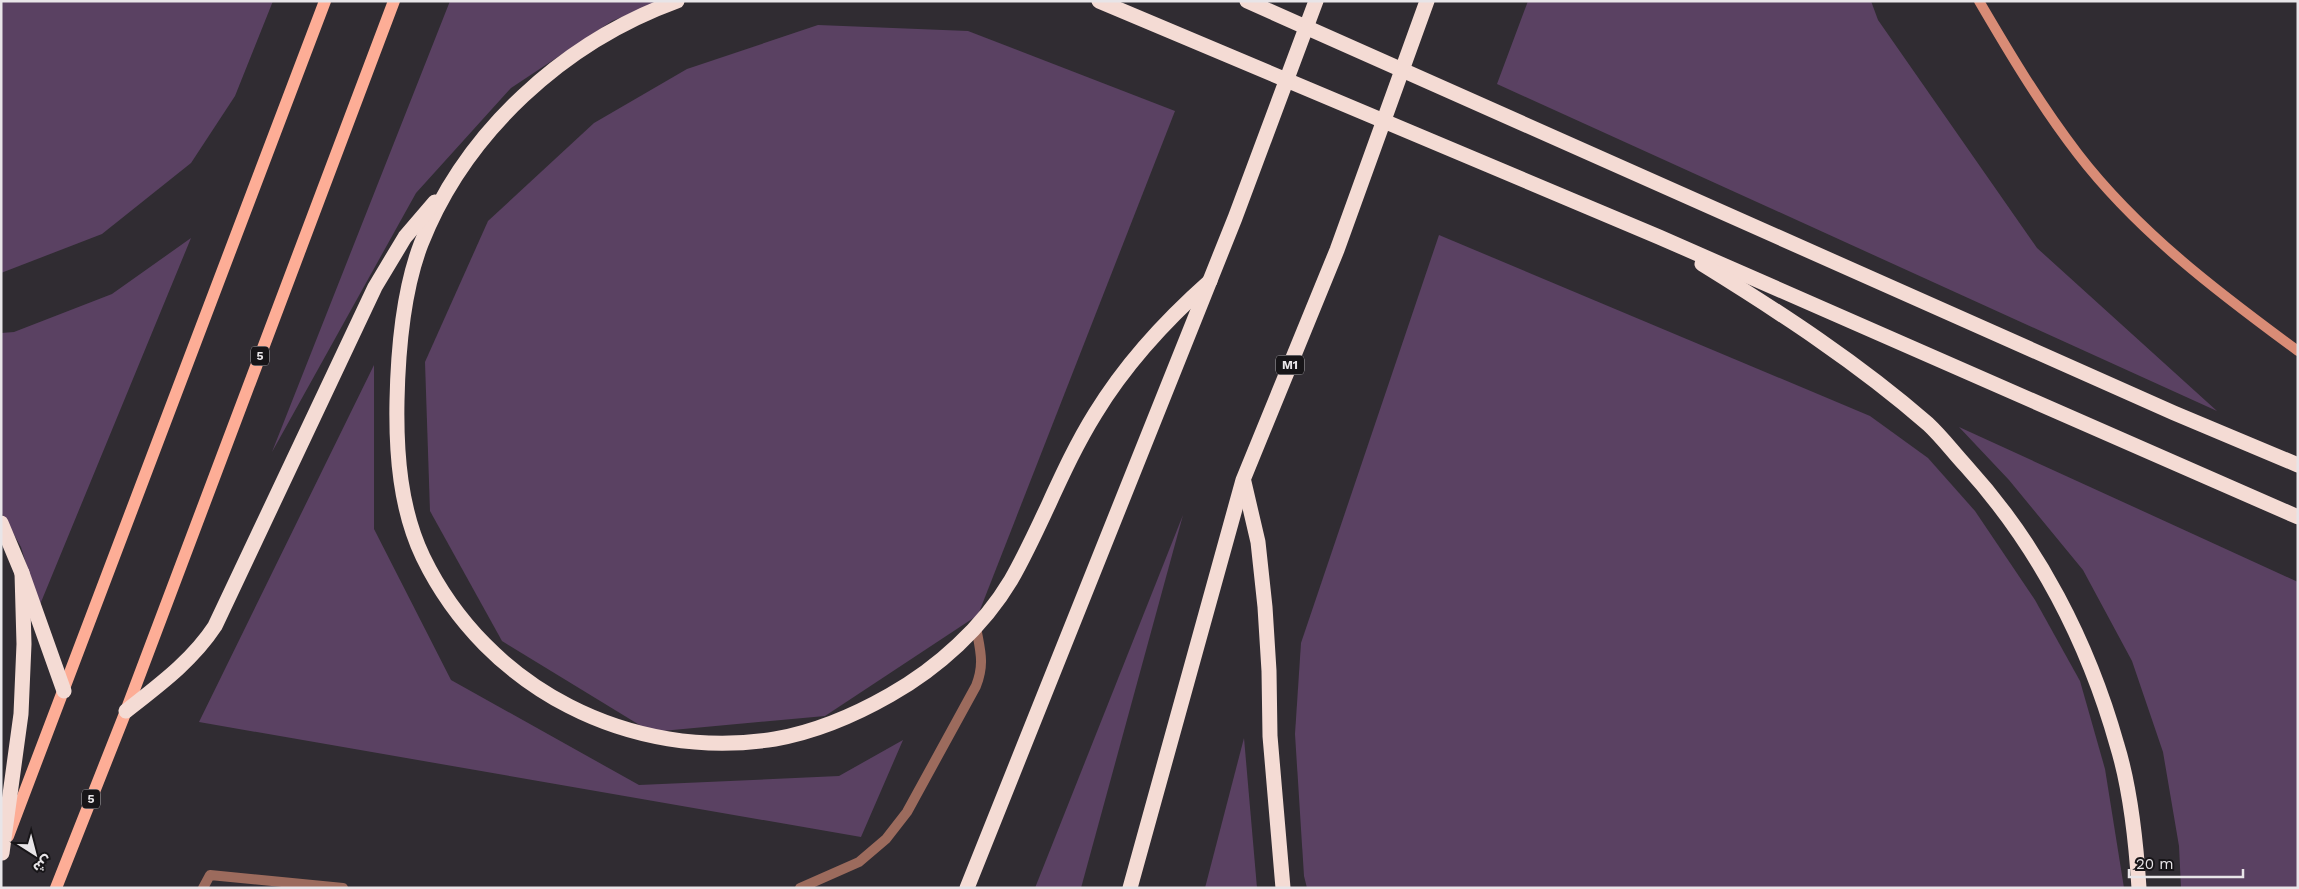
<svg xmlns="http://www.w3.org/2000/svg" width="2299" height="889" font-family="'Work Sans','Noto Sans Arabic',sans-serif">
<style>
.green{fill:#5a4162}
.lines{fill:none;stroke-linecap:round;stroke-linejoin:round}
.lane{stroke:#9c6b5d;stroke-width:10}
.secondary{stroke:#d98c76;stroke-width:10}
.primary{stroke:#fdad96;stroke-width:12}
.highway{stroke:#f4dbd4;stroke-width:15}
.labels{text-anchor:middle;stroke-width:4.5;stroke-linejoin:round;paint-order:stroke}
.shield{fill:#171518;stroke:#a9a7aa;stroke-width:1}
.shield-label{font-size:12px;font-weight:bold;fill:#e8e5e8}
</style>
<rect width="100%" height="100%" fill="#302c32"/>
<!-- green -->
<g class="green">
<polygon points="1,1 273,1 235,96 191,163 102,234 1,273"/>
<polygon points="450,1 662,1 612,21 511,88 416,193 272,452"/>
<polygon points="1528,1 1871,1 1878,20 2037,248 2217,411 1497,84"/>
<polygon points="818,25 968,31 1175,111 978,615 825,716 651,732 502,641 430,511 425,362 488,221 594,123 687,69"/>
<polygon points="1439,235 1870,416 1928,458 1975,511 2035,600 2080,681 2105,769 2124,888 1307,888 1304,876 1295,734 1301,643"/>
<polygon points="191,238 39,607 21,547 1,512 1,333 14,332 112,294"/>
<polygon points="374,365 374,529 451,680 639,785 839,776 903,740 861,837 199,722"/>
<polygon points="1959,427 2298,582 2298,888 2181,888 2179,846 2163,752 2132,661 2083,570 2009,480"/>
<polygon points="1183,515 1081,888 1035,888"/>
<polygon points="1244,738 1257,888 1205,888"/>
</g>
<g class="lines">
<!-- lane -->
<g class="lane">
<polyline points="203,888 210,875 343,888"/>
<path d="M800 888 859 862 886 839 907 812 976 686C985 663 980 650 976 627"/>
</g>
<!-- secondary -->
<path class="secondary" d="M1979 1C2010 54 2041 106 2078 154 2138 232 2219 293 2298 351"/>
<!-- primary -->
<g class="primary">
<polyline points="8,836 325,1"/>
<polyline points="56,888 126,711 394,1"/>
</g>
<!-- highway -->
<g class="highway">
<path d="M677 1C564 42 465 132 421 244 403 291 398 351 397 401 396 453 400 509 423 557 487 689 631 762 775 739 815 732 855 715 890 695 938 668 983 627 1011 580 1042 526 1062 467 1095 414 1126 363 1166 320 1210 281"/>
<polyline points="1099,1 1659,237 2298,517"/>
<polyline points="1247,1 2174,413 2298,465"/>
<path d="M1702 264C1781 313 1858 363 1928 424 1942 437 1953 452 1966 466 2038 545 2088 642 2117 745 2131 790 2136 841 2139 888"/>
<polyline points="1244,482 1258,542 1265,607 1269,671 1270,736 1283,888"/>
<polyline points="1,523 22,573 64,691"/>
<path d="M126 711C159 685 192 661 215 626L375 287 405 237 435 202"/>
<polyline points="2,853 21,714 24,644 22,573"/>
<polyline points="967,888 1235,218 1316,1"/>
<polyline points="1130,888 1243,480 1337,250 1427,1"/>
</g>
</g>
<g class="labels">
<!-- shield labels -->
<g class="shield">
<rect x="251" y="346.5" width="18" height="19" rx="4"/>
<rect x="1276" y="355.5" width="28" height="19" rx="4"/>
<rect x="82" y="789.5" width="18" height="19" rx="4"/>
</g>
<g class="shield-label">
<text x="260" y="360">5</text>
<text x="1290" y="369">M1</text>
<text x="91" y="803">5</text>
</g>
</g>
<!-- border -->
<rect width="2299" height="889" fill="none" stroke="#e8e5e8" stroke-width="5"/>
<!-- north arrow -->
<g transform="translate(35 854) rotate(144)" stroke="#171518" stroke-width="4" paint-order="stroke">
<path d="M0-4L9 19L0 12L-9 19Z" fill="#e8e5e8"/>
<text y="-8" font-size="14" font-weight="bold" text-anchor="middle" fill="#e8e5e8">ش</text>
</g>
<!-- scale -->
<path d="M2129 869v8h114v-8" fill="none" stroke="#e8e5e8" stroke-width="2.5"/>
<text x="2136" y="869" font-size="15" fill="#e8e5e8" stroke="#171518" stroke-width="4" paint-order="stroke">20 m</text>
</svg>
